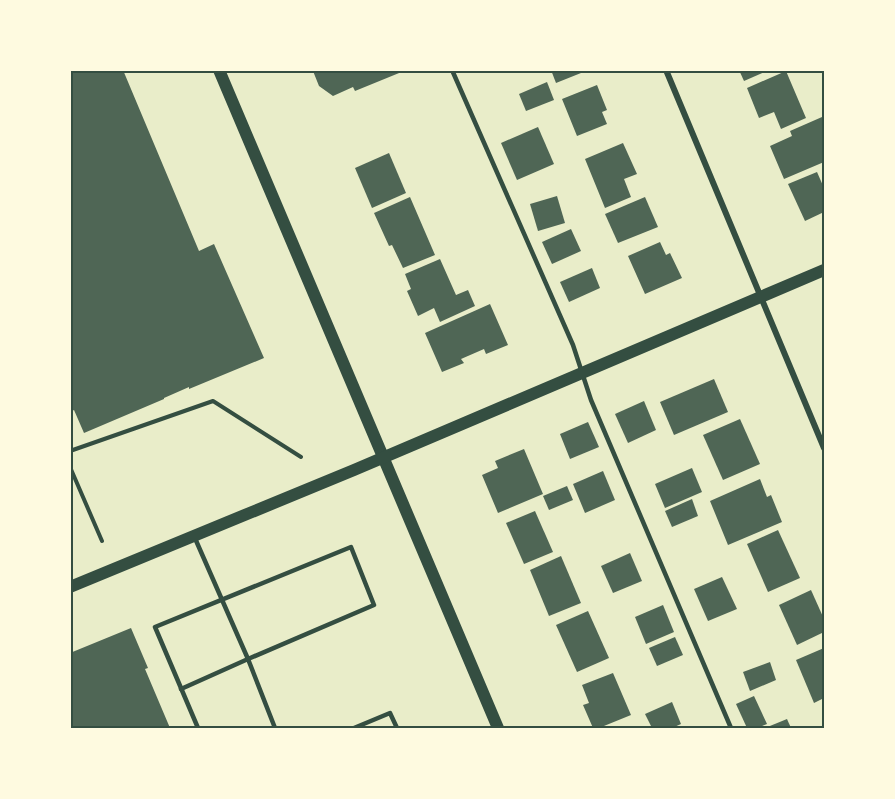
<svg xmlns="http://www.w3.org/2000/svg" width="895" height="799" font-family="'DM Sans',sans-serif">
<style>
.building{fill:#4f6655}
.lines{fill:none;stroke-linecap:round;stroke-linejoin:round}
.path{stroke:#344e41;stroke-width:4}
.service{stroke:#344e41;stroke-width:4.5}
.minor{stroke:#344e41;stroke-width:6}
.secondary{stroke:#344e41;stroke-width:12}
.neatline{fill:none;stroke:#344e41;stroke-width:2}
</style>
<rect width="100%" height="100%" fill="#e9edc9"/>
<!-- building -->
<g class="building">
<polygon points="70,70 123,70 199,251 214,244 264,358 189,389 189,387 164,398 164,399 84,433 74,410 70,412"/>
<polygon points="551,70 586,70 586,71 556,83"/>
<polygon points="739,70 769,70 744,81"/>
<polygon points="313,71 404,71 355,91 353,87 333,96 319,86"/>
<polygon points="786,71 806,118 781,129 774,112 759,118 747,88"/>
<polygon points="547,82 554,100 526,111 519,94"/>
<polygon points="597,85 607,110 602,112 607,124 577,136 562,99"/>
<polygon points="822,117 824,123 824,162 784,179 770,146 792,136 790,131"/>
<polygon points="538,127 554,164 517,180 501,143"/>
<polygon points="623,143 637,174 624,179 631,197 605,208 585,159"/>
<polygon points="389,153 406,193 372,208 355,168"/>
<polygon points="817,172 824,188 824,212 805,221 788,184"/>
<polygon points="557,196 565,223 538,231 530,204"/>
<polygon points="410,197 435,255 403,268 392,245 389,246 374,213"/>
<polygon points="645,197 658,227 618,243 605,214"/>
<polygon points="571,229 581,251 552,264 542,242"/>
<polygon points="660,242 666,255 670,253 682,278 645,294 628,256"/>
<polygon points="440,259 456,295 468,290 475,306 440,322 434,308 418,316 407,291 411,289 405,274"/>
<polygon points="592,268 600,288 569,302 560,282"/>
<polygon points="490,304 508,345 486,354 484,349 461,359 464,363 442,372 425,333"/>
<polygon points="714,379 728,412 674,435 660,402"/>
<polygon points="644,401 656,430 628,443 615,414"/>
<polygon points="740,419 760,464 723,480 703,435"/>
<polygon points="588,422 599,447 570,459 560,434"/>
<polygon points="524,449 543,494 498,513 482,475 498,468 495,461"/>
<polygon points="692,468 702,492 665,508 655,484"/>
<polygon points="603,471 615,500 585,513 573,484"/>
<polygon points="760,479 767,497 771,495 782,522 728,545 710,501"/>
<polygon points="567,486 573,500 549,510 543,496"/>
<polygon points="692,499 698,516 672,527 665,511"/>
<polygon points="535,511 553,552 524,564 506,523"/>
<polygon points="778,530 800,578 768,592 747,544"/>
<polygon points="630,553 642,581 613,593 601,566"/>
<polygon points="561,556 581,603 549,616 530,570"/>
<polygon points="722,577 737,609 708,621 694,589"/>
<polygon points="811,590 824,619 824,632 797,645 779,605"/>
<polygon points="663,605 674,632 646,644 635,617"/>
<polygon points="588,611 609,658 577,672 556,625"/>
<polygon points="131,628 148,668 145,669 170,728 70,728 70,653"/>
<polygon points="675,637 683,655 657,666 649,648"/>
<polygon points="824,648 824,698 814,703 796,660"/>
<polygon points="770,662 776,680 750,691 743,672"/>
<polygon points="613,673 631,715 599,728 593,728 583,705 589,703 582,685"/>
<polygon points="754,696 767,724 757,728 747,728 736,704"/>
<polygon points="672,702 681,724 672,728 652,728 645,714"/>
<polygon points="787,719 791,728 765,728"/>
</g>
<g class="lines">
<!-- path -->
<g class="path">
<polyline points="70,451 213,401 301,457"/>
<polyline points="70,467 102,541"/>
</g>
<!-- service -->
<g class="service">
<polyline points="452,70 573,345 591,400 731,728"/>
<path d="M194 536C212 577 230 618 248 659L374 605 351 547 155 627 198 728"/>
<polyline points="181,689 248,659 275,728"/>
<polyline points="354,728 390,713 397,728"/>
</g>
<!-- minor -->
<polyline class="minor" points="666,70 824,448"/>
<!-- secondary -->
<g class="secondary">
<polyline points="219,70 498,728"/>
<polyline points="70,587 354,470 824,270"/>
</g>
</g>
<!-- border -->
<rect width="895" height="799" fill="none" stroke="#fefae0" stroke-width="144"/>
<rect x="72" y="72" width="751" height="655" class="neatline"/>
</svg>
